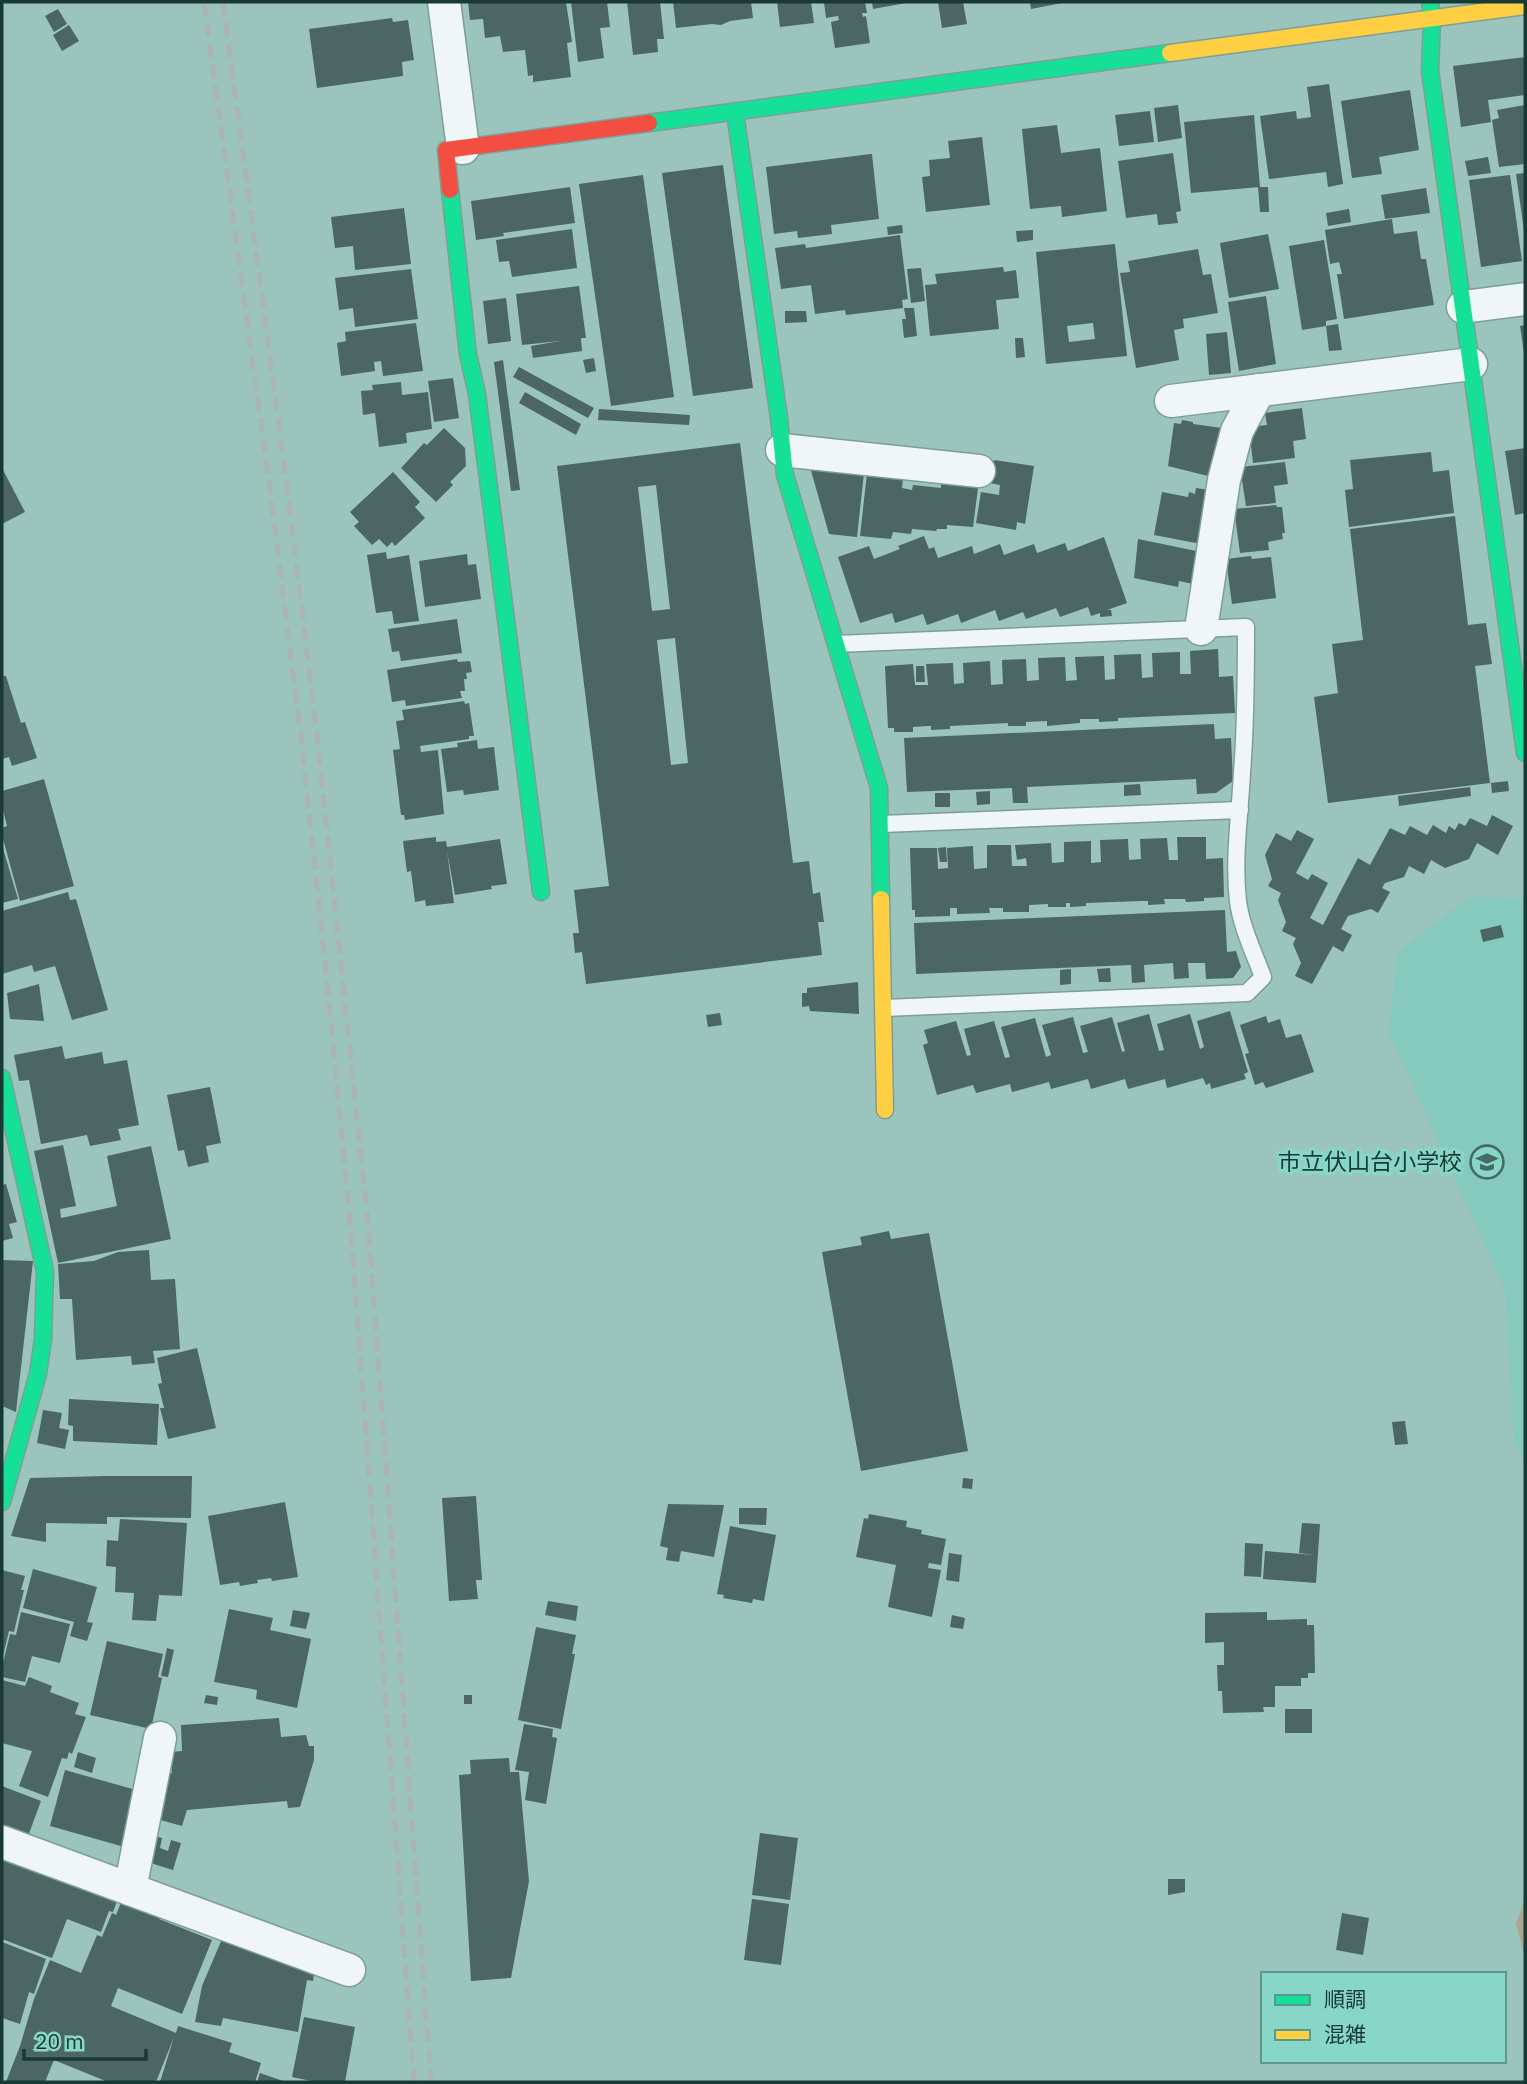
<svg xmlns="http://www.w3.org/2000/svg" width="1527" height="2084" font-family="'IBM Plex Sans','Noto Sans JP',sans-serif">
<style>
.built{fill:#85cabd}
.green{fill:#aca68d}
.building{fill:#4c6663;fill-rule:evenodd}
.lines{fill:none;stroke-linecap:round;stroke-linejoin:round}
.lane-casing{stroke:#7d9f98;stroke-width:19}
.street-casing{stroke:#7d9f98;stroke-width:35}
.fast-casing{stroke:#7d9f98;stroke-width:19}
.slow-casing{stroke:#7d9f98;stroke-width:19}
.jam-casing{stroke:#7d9f98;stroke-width:19}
.lane{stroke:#f0f6f5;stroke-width:16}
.street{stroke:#f0f6f5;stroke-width:32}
.fast{stroke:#16e098;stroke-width:16}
.slow{stroke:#ffcf43;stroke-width:16}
.jam{stroke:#f24e42;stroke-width:16}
.rail{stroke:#aab5b3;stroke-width:5;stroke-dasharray:14 7;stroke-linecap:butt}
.labels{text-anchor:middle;stroke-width:7;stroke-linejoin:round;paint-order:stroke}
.poi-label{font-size:23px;fill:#193a34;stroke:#88d6c7;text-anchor:end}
</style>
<rect width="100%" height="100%" fill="#9ac4bc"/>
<!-- built -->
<polygon class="built" points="1470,897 1525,898 1525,1464 1514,1441 1506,1292 1389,1032 1398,952"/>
<!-- green -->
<polygon class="green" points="1525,1898 1525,1957 1516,1924"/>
<!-- building -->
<g class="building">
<polygon points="468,2 566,2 572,42 567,43 571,77 533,82 533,75 528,76 525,50 503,52 500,36 485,38 483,19 470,20"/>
<polygon points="571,2 607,2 610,27 600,28 604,58 578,62"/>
<polygon points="627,2 660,2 664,39 657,39 658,52 633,55"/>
<polygon points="673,2 751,2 753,18 730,21 721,25 712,24 676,28"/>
<polygon points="777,2 811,2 814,23 780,27"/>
<polygon points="824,2 865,2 867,13 862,13 863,17 866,16 870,43 835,48 831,22 839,20 838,16 826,18"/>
<polygon points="872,2 906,2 906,3 873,9"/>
<polygon points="938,2 963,2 967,24 942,28"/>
<polygon points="1030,2 1062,2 1062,3 1031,9"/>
<polygon points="58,9 67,24 54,32 45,16"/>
<polygon points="392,18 393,22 408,20 414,60 402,62 403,76 317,88 309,29"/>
<polygon points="69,25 79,41 62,51 53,35"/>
<polygon points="1525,57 1525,95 1488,100 1491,122 1461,127 1453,66"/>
<polygon points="1329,84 1343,184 1328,187 1326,172 1269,179 1260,116 1296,111 1297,119 1311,117 1307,87"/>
<polygon points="1410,90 1419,150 1379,157 1382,174 1352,178 1341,101"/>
<polygon points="1178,105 1182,138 1158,142 1154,108"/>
<polygon points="1525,105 1525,164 1499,167 1492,120 1499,118 1497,110"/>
<polygon points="1150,111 1154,142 1119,146 1115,115"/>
<polygon points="1254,115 1260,187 1191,193 1184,122"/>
<polygon points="1057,125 1061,153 1100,148 1107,211 1062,217 1061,206 1030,209 1022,129"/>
<polygon points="982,137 990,205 926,212 922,177 930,176 929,160 950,158 948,141"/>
<polygon points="1173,153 1181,211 1176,212 1178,223 1158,225 1157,214 1126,218 1118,161"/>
<polygon points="871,154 872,154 879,219 831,225 832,234 798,238 797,231 774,234 766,167"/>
<polygon points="1488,157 1491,173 1468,176 1465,161"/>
<polygon points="723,165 753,388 693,396 662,173"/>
<polygon points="1525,173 1525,230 1524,231 1516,174"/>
<polygon points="643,175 674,397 611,406 579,184"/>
<polygon points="1510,175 1522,261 1481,267 1469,180"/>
<polygon points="570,187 575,223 503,233 504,236 476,240 471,201"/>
<polygon points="1258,187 1268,187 1269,212 1260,212"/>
<polygon points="1426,188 1430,213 1385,219 1381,195"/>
<polygon points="404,208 411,264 355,270 353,246 335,248 331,217"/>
<polygon points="1349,209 1351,222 1328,226 1326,213"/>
<polygon points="1392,219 1394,234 1417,231 1421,259 1426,259 1434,305 1344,319 1337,274 1342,274 1339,262 1330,264 1325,230"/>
<polygon points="902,225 903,233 888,235 887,227"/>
<polygon points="572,229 577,268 512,277 509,261 499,262 496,240"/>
<polygon points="1033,230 1033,240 1017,242 1016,231"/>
<polygon points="1268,234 1279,289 1229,298 1220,243"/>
<polygon points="900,235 908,299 902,300 903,308 846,315 845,310 815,314 811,285 781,289 775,248 805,244 806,248"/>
<polygon points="1324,240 1337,319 1326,321 1326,326 1302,330 1289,246"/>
<path d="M1115 244 1127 356 1046 364 1036 252ZM1093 323 1095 339 1069 342 1067 326Z"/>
<polygon points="1198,249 1203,275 1211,274 1218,313 1183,319 1184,328 1174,330 1179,360 1136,368 1120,273 1130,272 1128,261"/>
<polygon points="1003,267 1004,272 1016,270 1019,298 996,300 999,329 930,336 925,285 937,284 935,274"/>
<polygon points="921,268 925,301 911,303 907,269"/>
<polygon points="411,269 418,319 355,327 353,308 339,310 335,278"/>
<polygon points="579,286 586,338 581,338 582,351 533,358 531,346 560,341 522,345 516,294"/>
<polygon points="1266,296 1276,364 1239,371 1228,302"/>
<polygon points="506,298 511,341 488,344 483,301"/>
<polygon points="904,308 914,308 917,336 904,338 902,319 906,319"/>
<polygon points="785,311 806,311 807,322 785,323"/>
<polygon points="416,323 423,371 383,376 381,361 374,362 375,371 341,376 337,343 346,341 345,332"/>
<polygon points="1338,324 1342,350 1329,351 1326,326"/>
<polygon points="1525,325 1525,353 1524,353 1520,326"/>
<polygon points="1227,332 1231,373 1209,375 1206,334"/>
<polygon points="1015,338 1023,338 1025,357 1016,358"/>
<polygon points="594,358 596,371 586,373 583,360"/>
<polygon points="503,360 520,490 511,491 494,362"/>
<polygon points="519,367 594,408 588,418 513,377"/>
<polygon points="453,378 459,418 434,422 428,381"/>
<polygon points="401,382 402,395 428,392 432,429 406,433 407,443 379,447 375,413 363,415 361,391 373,390 372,385"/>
<polygon points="525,392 581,424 576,435 519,403"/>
<polygon points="1302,408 1306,439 1293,441 1295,458 1253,463 1249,427 1267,425 1265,413"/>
<polygon points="599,409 690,415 689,425 598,420"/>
<polygon points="1182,420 1193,422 1193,424 1222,428 1212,477 1168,466 1174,423 1181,424"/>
<polygon points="444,428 465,448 466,466 450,482 453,485 436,502 401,468 424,443 427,445"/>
<path d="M740 443 793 863 809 861 813 894 820 892 824 922H818L822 955 586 984 582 952 575 953 573 933H579L574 890 609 886 557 466ZM656 485 670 609 652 611 638 487ZM675 638 688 763 671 765 657 640Z"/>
<polygon points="1525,448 1525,513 1515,515 1505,451"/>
<polygon points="1431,452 1433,472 1449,470 1454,513 1349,527 1345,490 1353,489 1350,460"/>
<polygon points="994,460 1034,466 1025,524 1017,522 1016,530 976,523 981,492 999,495 1000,485 990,483"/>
<polygon points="1285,462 1288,484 1274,486 1276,503 1246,506 1240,467"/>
<polygon points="810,467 864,473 857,537 829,534"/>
<polygon points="2,468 25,512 2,524"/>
<polygon points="393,472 420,502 415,507 425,518 395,546 392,542 387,547 379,539 372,545 354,526 359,522 350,512"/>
<polygon points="867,473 903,478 902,488 912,490 913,485 941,488 941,484 978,488 973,527 947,525 947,529 937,529 936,531 912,529 911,534 893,532 891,539 860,536"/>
<polygon points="1196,488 1210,490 1201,544 1154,535 1162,492 1188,497 1189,492 1195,494"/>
<polygon points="1276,505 1277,507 1282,507 1285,533 1282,533 1283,539 1268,542 1269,550 1240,553 1234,509"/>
<polygon points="1455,516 1468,625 1486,623 1492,664 1475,666 1490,783 1328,803 1314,697 1338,693 1332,644 1363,640 1350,529"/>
<polygon points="924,536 929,549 934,547 938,558 972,546 974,554 1000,544 1004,555 1034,544 1037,553 1065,543 1068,551 1104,537 1127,603 1107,610 1111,610 1112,616 1100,617 1100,613 1091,616 1088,607 1060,617 1056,608 1026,619 1023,612 999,621 995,610 961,623 958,614 927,625 923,614 895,623 892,613 860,623 838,557 869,546 874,559 900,549 898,546"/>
<polygon points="1138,539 1201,552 1193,584 1179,581 1178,587 1134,578"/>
<polygon points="386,552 387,559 409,555 419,621 394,624 392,611 376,613 367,555"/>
<polygon points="467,554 468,565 476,564 481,599 425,607 419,561"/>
<polygon points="1251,556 1252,559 1271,557 1276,598 1232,604 1226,559"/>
<polygon points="457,619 462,653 401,661 399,651 392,652 388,629"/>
<polygon points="1218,649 1219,677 1233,676 1235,713 1118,718 1118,721 1099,722 1099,719 1080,719 1080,723 1047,726 1047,721 1026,722 1026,726 1008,726 1008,723 950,726 950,729 931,730 931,726 928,726 913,727 913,732 894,732 894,728 888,728 885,666 913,664 915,685 928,685 926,664 953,663 954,684 964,683 963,663 990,661 991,685 1003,684 1002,660 1026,659 1027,681 1039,680 1038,658 1065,657 1066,681 1077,680 1075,657 1104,656 1105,680 1115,679 1114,655 1141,654 1142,678 1153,677 1152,653 1180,652 1180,674 1191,674 1190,651"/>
<polygon points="457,659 458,662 470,661 472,672 466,673 467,679 464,679 465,691 460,691 462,698 406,706 405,700 392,702 387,670"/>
<polygon points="916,666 924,666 925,682 916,682"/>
<polygon points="2,676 6,676 21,723 25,722 37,758 12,766 9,757 2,759"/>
<polygon points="464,701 465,704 469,703 474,736 469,736 469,739 420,746 421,752 438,750 444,814 405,820 404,815 401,815 393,750 400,749 396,721 404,720 402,710"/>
<polygon points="1214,724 1215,739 1231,738 1233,781 1216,793 1197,794 1196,779 1027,787 1028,803 1013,803 1012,788 907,792 904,738"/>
<polygon points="477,740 478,749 494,747 499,790 464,795 463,790 447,792 441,749 458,747 457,743"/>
<polygon points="44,779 74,886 20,901 2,835 2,828 7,826 2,806 2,791"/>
<polygon points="1508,781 1509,791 1492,793 1491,783"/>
<polygon points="1140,784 1141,795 1124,796 1124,785"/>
<polygon points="1470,787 1471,796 1399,806 1398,796"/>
<polygon points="990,791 990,804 977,805 976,792"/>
<rect x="935" y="793" width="15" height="14"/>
<polygon points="1492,815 1513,826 1498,855 1477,843 1469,859 1445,868 1431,860 1424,874 1409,866 1404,877 1385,883 1382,888 1390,892 1378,913 1371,909 1348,916 1341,929 1352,935 1343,952 1333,946 1312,984 1295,976 1301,963 1293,944 1296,938 1282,931 1286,922 1278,900 1281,893 1268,886 1272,879 1265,855 1276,833 1291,841 1297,830 1314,839 1296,873 1308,880 1312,874 1328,883 1310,918 1323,925 1358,858 1370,865 1390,828 1405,835 1410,826 1427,835 1433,825 1446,833 1449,826 1455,830 1459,823 1465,826 1470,818 1487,826"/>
<polygon points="436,837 436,842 446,841 447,847 500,839 507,884 491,886 492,889 455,895 447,851 454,903 426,906 425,900 415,902 411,871 407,872 403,841"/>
<polygon points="1177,837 1206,837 1206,859 1223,858 1224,897 1204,898 1204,901 1186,902 1185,899 1164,899 1165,904 1148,905 1148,901 1142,901 1086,903 1086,906 1070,907 1070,903 1066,903 1066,907 1048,907 1048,904 1029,905 1029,912 1003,912 1003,908 989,908 990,913 957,914 957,908 950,908 950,916 915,917 915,910 912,910 910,848 937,848 938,869 948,868 947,848 973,846 974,869 987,868 987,845 1011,845 1012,866 1027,866 1026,858 1017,860 1015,845 1051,843 1052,863 1064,862 1064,842 1091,841 1091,863 1101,862 1100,840 1128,839 1129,860 1141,859 1140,839 1167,838 1169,860 1178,860"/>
<polygon points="2,845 18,899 2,903"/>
<polygon points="946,847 947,862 940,862 938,848"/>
<polygon points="68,892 70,900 76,899 108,1010 72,1020 55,966 34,972 32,965 2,974 2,911"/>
<polygon points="1225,910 1227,952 1236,951 1241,967 1233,978 1206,979 1205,963 1188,963 1189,978 1174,979 1173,963 1144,965 1145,982 1132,983 1131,965 916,974 914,923"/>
<polygon points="1501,925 1504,937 1483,942 1480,930"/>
<polygon points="1110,968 1111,982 1099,982 1097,969"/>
<polygon points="1071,969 1071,984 1060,985 1060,970"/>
<polygon points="858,982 859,1014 810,1011 809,1006 802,1007 802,993 807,993 807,988"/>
<polygon points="39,984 44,1021 10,1019 7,993"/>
<polygon points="1230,1011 1248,1072 1244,1074 1246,1079 1211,1089 1210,1083 1206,1085 1203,1078 1167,1088 1165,1079 1128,1089 1125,1079 1091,1089 1088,1079 1051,1089 1049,1082 1012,1092 1010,1084 976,1093 973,1085 937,1095 923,1045 928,1043 924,1030 956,1021 967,1056 971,1055 964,1029 994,1021 1005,1058 1010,1057 1001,1027 1035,1018 1046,1057 1051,1055 1042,1025 1073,1017 1083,1053 1088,1052 1080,1026 1112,1017 1122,1052 1125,1051 1117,1023 1149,1014 1159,1051 1164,1050 1157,1024 1190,1014 1200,1049 1204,1047 1197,1021"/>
<polygon points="720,1013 722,1025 708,1027 706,1015"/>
<polygon points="1266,1016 1268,1023 1280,1019 1286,1038 1301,1034 1314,1072 1266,1088 1263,1082 1255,1085 1245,1054 1249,1053 1240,1025"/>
<polygon points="62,1046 65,1059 102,1052 104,1064 127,1060 139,1125 118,1129 121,1140 90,1146 87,1135 41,1144 29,1080 19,1081 14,1055"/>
<polygon points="210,1087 221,1143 206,1146 209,1162 188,1167 184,1150 178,1151 167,1095"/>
<polygon points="63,1145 76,1206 60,1209 61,1218 117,1206 107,1156 151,1146 171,1239 58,1263 34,1151"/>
<polygon points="6,1184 17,1222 9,1224 13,1238 2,1241 2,1185"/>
<polygon points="889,1231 891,1239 929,1233 968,1451 861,1471 822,1252 862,1245 860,1237"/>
<polygon points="149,1250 151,1280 175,1279 180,1349 153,1351 155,1363 132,1365 131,1356 76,1360 72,1299 60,1299 58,1264 94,1261 118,1252"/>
<polygon points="2,1260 33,1261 16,1412 2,1406"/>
<polygon points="197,1348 216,1428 168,1439 160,1408 164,1408 158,1384 162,1383 157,1358"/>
<polygon points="69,1399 159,1404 157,1445 73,1441 73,1426 68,1425"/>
<polygon points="43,1410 62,1413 59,1428 69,1430 65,1449 37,1443"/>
<polygon points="1405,1421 1408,1444 1395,1445 1392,1422"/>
<polygon points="106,1476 192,1476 191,1518 107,1517 107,1524 46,1523 46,1542 11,1536 30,1478"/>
<polygon points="963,1478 973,1479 972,1489 962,1488"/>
<polygon points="476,1496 482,1580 476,1580 478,1599 449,1601 442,1498"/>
<polygon points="285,1502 298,1577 272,1581 271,1578 257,1580 258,1583 240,1586 239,1582 220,1585 208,1516"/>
<polygon points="668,1504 724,1505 714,1557 681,1551 679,1562 666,1560 668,1548 660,1546"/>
<polygon points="739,1508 767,1508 766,1525 739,1524"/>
<polygon points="869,1514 907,1521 906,1527 922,1530 921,1534 946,1539 941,1565 929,1563 928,1568 941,1570 932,1617 888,1607 896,1565 856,1557 864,1518 868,1519"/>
<polygon points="120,1519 187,1523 182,1596 159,1595 156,1621 132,1620 134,1593 115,1592 116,1567 106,1566 107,1540 118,1541"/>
<polygon points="1302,1523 1320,1524 1316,1583 1263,1579 1265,1551 1315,1555 1299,1553"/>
<polygon points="730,1526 776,1535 764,1601 753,1599 752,1603 723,1598 724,1595 717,1594"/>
<polygon points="1245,1543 1263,1544 1261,1577 1244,1576"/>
<polygon points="949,1553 962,1555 959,1582 946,1580"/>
<polygon points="33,1569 97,1587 87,1622 93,1623 87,1641 70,1636 74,1622 23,1608"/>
<polygon points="2,1570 25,1576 21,1590 24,1590 14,1632 9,1631 3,1656"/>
<polygon points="548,1601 578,1606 576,1621 545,1615"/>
<polygon points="229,1609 273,1618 270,1630 311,1639 297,1708 256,1699 257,1690 214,1682"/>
<polygon points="293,1610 310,1613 306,1629 290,1626"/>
<polygon points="21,1612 70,1624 60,1663 32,1656 25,1682 2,1677 2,1667 10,1634 16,1635"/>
<polygon points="1267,1612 1267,1620 1307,1619 1307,1625 1314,1625 1315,1673 1308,1673 1308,1678 1301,1678 1301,1686 1275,1686 1275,1707 1263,1707 1264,1712 1223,1713 1222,1691 1218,1691 1217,1665 1224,1665 1224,1642 1205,1643 1205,1613"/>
<polygon points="952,1615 965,1618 963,1629 950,1627"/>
<polygon points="536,1627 576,1635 572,1654 575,1654 561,1729 518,1720"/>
<polygon points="107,1641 163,1654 158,1677 162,1678 151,1729 90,1715"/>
<polygon points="167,1648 174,1650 168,1677 161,1676"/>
<polygon points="29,1677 52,1686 50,1692 79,1703 75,1714 86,1717 72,1754 69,1752 67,1759 62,1758 48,1797 19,1786 32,1751 2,1743 2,1680 25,1686"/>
<polygon points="206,1695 218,1697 217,1705 204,1703"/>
<rect x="464" y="1695" width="8" height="9"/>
<rect x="1285" y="1709" width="27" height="24"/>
<polygon points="279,1718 281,1737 306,1735 309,1746 314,1746 314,1760 300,1807 288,1808 287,1801 187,1810 182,1826 157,1819 169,1774 172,1773 170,1752 182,1751 181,1725"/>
<polygon points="524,1724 553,1729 552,1737 557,1738 546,1804 525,1800 529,1772 515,1770"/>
<polygon points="78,1752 96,1758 92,1773 74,1767"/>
<polygon points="509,1758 510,1772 519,1772 529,1881 511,1978 471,1981 459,1775 471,1774 470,1760"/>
<polygon points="65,1770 136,1790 121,1846 50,1826"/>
<polygon points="2,1786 41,1801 27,1839 2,1829"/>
<polygon points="760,1833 798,1838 790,1900 752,1895"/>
<polygon points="151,1835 162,1838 160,1848 168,1851 171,1840 181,1843 173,1870 144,1861"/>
<polygon points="7,1851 120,1893 113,1912 109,1911 101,1932 67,1919 52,1958 2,1939 2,1864"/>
<polygon points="1168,1879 1185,1879 1185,1892 1168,1895"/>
<polygon points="124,1895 162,1911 159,1919 212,1940 182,2014 118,1988 111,2006 176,2033 178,2026 232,2043 229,2052 261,2063 255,2082 160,2082 174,2037 156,2082 108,2082 54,2060 45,2082 6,2082 20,2046 34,1999 50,1960 81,1973 97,1935 102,1937 112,1913 116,1915"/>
<polygon points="752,1899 789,1904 781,1965 744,1960"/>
<polygon points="1342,1913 1369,1918 1363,1955 1336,1950"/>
<polygon points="225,1932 315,1966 313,1981 307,1980 298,2032 223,2018 221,2026 195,2022 202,1986"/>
<polygon points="2,1942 46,1959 34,1994 29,1992 20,2024 2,2018"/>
<polygon points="304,2017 355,2027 345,2082 316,2082 292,2077"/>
<polygon points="260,2073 286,2082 257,2082"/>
</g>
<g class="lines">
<defs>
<g id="lane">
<path d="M836 644 1246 627C1246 676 1246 724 1242 772 1240 815 1233 858 1238 901 1241 926 1254 953 1263 977L1247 993 884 1008"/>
<polyline points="881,824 1240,810"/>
</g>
<g id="street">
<polyline points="444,2 463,148"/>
<polyline points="1463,307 1525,299"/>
<polyline points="1171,401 1471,364"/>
<polyline points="782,450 979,471"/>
<polyline points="1201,629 1224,480 1237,431 1259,390"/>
<polyline points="2,1842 349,1970"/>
<polyline points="130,1889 160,1738"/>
</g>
<g id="fast">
<polyline points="1430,2 1432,19 1430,71 1525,753"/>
<polyline points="735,113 779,418 785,475 879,788 881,899"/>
<polyline points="649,123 1170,53"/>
<polyline points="450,190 468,354 477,394 541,892"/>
<polyline points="2,1078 45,1271 43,1339 38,1374 2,1502"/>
</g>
<g id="slow">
<polyline points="1170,53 1525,6"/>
<polyline points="881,899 885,1110"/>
</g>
<polyline id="jam" points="450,190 446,150 649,123"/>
</defs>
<!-- lane casing -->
<use href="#lane" class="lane-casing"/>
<!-- street casing -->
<use href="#street" class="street-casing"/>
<!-- fast casing -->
<use href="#fast" class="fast-casing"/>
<!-- slow casing -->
<use href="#slow" class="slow-casing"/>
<!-- jam casing -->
<use href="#jam" class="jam-casing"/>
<!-- lane -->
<use href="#lane" class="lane"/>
<!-- street -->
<use href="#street" class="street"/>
<!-- fast -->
<use href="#fast" class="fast"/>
<!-- slow -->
<use href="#slow" class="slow"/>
<!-- jam -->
<use href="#jam" class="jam"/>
<!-- rail -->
<g class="rail">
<polyline points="204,2 269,483 302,745 328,991 351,1233 414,2082"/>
<polyline points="223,2 287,486 318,744 369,1233 431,2082"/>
</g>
</g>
<!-- icons -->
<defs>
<symbol id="school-ring" viewBox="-11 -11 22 22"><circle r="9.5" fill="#88d6c7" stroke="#466a64" stroke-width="1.5"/><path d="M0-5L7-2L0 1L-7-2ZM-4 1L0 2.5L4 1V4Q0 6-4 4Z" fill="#466a64"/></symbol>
</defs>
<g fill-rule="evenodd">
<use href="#school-ring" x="1468" y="1143" width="38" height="38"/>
</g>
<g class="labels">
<!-- poi labels -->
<g class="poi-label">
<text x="1462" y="1170">市立伏山台小学校</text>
</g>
</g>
<!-- border -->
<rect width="1527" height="2084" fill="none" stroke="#193a34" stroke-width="7"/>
<!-- legend -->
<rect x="1261" y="1972" width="245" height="91" fill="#88d6c7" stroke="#5c988c" stroke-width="2"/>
<rect x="1275" y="1995" width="35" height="10" fill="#16e098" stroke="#5c988c" stroke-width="2"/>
<text x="1324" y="2007" font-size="21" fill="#193a34">順調</text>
<rect x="1275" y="2030" width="35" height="10" fill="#ffcf43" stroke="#5c988c" stroke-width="2"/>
<text x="1324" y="2042" font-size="21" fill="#193a34">混雑</text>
<!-- scale -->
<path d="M24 2049v10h122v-10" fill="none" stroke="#193a34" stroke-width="3.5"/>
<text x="35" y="2049" font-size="21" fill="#193a34" stroke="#88d6c7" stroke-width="5" paint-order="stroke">20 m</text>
</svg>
